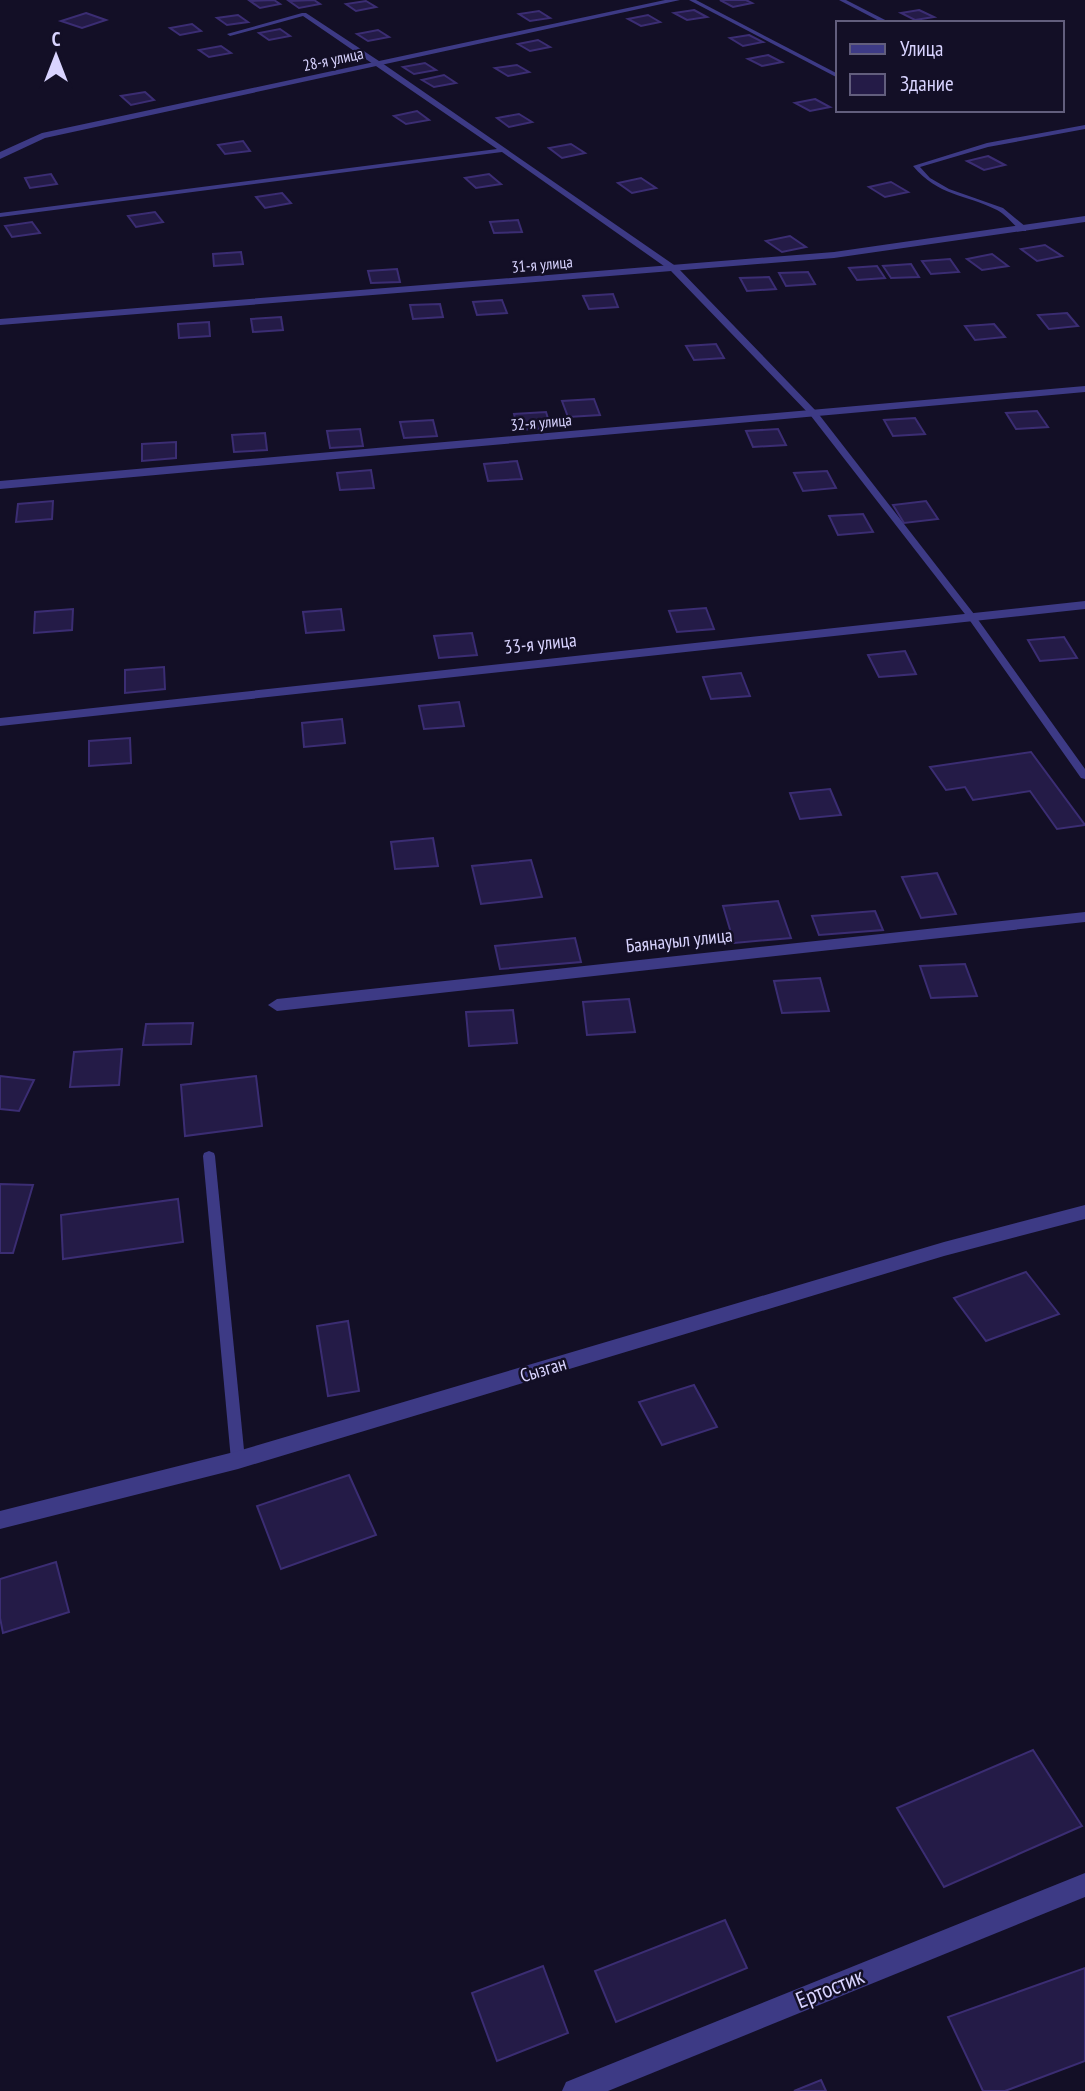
<svg xmlns="http://www.w3.org/2000/svg" width="1085" height="2091" font-family="'PT Sans Narrow',sans-serif">
<style>
.building{fill:#241b47;stroke:#3b2d73;stroke-width:2}
.lines{fill:none;stroke-linecap:round;stroke-linejoin:round}
.service{fill:#3d3a85;fill-rule:evenodd}
.minor{fill:#3d3a85;fill-rule:evenodd}
.labels{text-anchor:middle;stroke-width:5;stroke-linejoin:round;paint-order:stroke}
.far-street-label{font-size:16px;fill:#d9d4ff;stroke:#130f26}
.street-label{font-size:19px;fill:#d9d4ff;stroke:#130f26}
.near-street-label{font-size:23px;fill:#d9d4ff;stroke:#130f26}
</style>
<rect width="100%" height="100%" fill="#130f26"/>
<!-- building -->
<g class="building">
<polygon points="274,0 280,4 260,8 250,1"/>
<polygon points="314,0 320,4 299,8 289,1"/>
<polygon points="720,0 746,0 752,3 733,7"/>
<polygon points="366,1 376,7 356,11 346,4"/>
<polygon points="694,10 707,17 687,20 674,13"/>
<polygon points="919,10 934,17 915,20 901,13"/>
<polygon points="539,11 550,18 530,21 519,14"/>
<polygon points="86,13 106,20 82,28 61,21"/>
<polygon points="238,15 248,22 227,25 217,18"/>
<polygon points="648,15 660,22 641,26 628,19"/>
<polygon points="192,24 201,31 180,35 170,28"/>
<polygon points="280,29 290,36 269,40 259,33"/>
<polygon points="378,30 389,37 368,41 357,34"/>
<polygon points="749,35 763,42 743,46 730,38"/>
<polygon points="538,40 550,47 530,51 518,44"/>
<polygon points="221,46 231,53 209,57 199,50"/>
<polygon points="768,55 782,62 762,66 748,59"/>
<polygon points="425,63 436,70 414,74 403,67"/>
<polygon points="517,65 529,72 508,76 495,68"/>
<polygon points="444,75 456,83 434,87 422,80"/>
<polygon points="145,92 154,100 131,105 121,96"/>
<polygon points="815,99 830,107 810,111 795,103"/>
<polygon points="417,111 429,120 406,124 394,116"/>
<polygon points="519,114 532,122 509,127 497,118"/>
<polygon points="243,141 250,151 225,154 218,145"/>
<polygon points="571,144 585,153 562,158 549,148"/>
<polygon points="988,156 1005,165 984,170 967,161"/>
<polygon points="51,174 57,184 30,188 25,178"/>
<polygon points="489,174 501,184 476,188 465,178"/>
<polygon points="641,178 656,188 632,193 618,183"/>
<polygon points="891,182 908,192 885,197 869,187"/>
<polygon points="282,193 291,203 265,208 256,197"/>
<polygon points="155,212 163,222 136,227 128,216"/>
<polygon points="518,220 522,232 494,233 490,222"/>
<polygon points="32,222 40,233 12,237 5,226"/>
<polygon points="790,236 806,247 782,252 766,241"/>
<polygon points="1045,245 1062,256 1037,261 1021,249"/>
<polygon points="241,252 243,264 214,266 213,254"/>
<polygon points="992,254 1008,266 982,270 967,259"/>
<polygon points="950,259 959,272 931,274 922,261"/>
<polygon points="911,264 919,277 891,278 883,266"/>
<polygon points="877,266 885,278 857,280 849,268"/>
<polygon points="397,269 400,282 371,283 368,271"/>
<polygon points="808,272 815,284 786,286 779,273"/>
<polygon points="769,277 776,289 747,291 740,278"/>
<polygon points="613,294 618,307 589,309 583,296"/>
<polygon points="502,300 507,313 477,315 473,302"/>
<polygon points="440,304 443,317 413,319 410,305"/>
<polygon points="1067,313 1078,326 1049,329 1038,315"/>
<polygon points="281,317 283,330 253,332 251,319"/>
<polygon points="209,322 210,336 179,338 178,324"/>
<polygon points="994,324 1005,337 975,340 965,326"/>
<polygon points="716,344 724,358 694,360 686,346"/>
<polygon points="594,399 600,415 568,417 562,401"/>
<polygon points="1037,411 1048,427 1016,429 1006,413"/>
<polygon points="546,412 551,428 518,430 514,414"/>
<polygon points="915,418 925,434 893,436 884,420"/>
<polygon points="433,420 437,436 404,438 400,422"/>
<polygon points="360,429 363,446 330,448 327,431"/>
<polygon points="778,429 786,445 753,447 746,431"/>
<polygon points="265,433 267,450 234,452 232,435"/>
<polygon points="176,442 176,458 142,461 142,444"/>
<polygon points="517,461 522,479 488,481 484,464"/>
<polygon points="371,470 374,488 340,490 337,473"/>
<polygon points="827,471 836,488 803,491 794,473"/>
<polygon points="53,501 52,519 16,522 18,504"/>
<polygon points="926,501 938,519 904,523 893,505"/>
<polygon points="863,514 873,532 838,535 829,516"/>
<polygon points="706,608 714,629 677,632 669,611"/>
<polygon points="73,609 72,630 34,633 35,612"/>
<polygon points="341,609 344,630 306,633 303,612"/>
<polygon points="472,633 477,655 439,658 434,636"/>
<polygon points="1064,637 1077,658 1040,661 1028,640"/>
<polygon points="905,651 916,674 879,677 868,655"/>
<polygon points="164,667 165,689 125,693 125,670"/>
<polygon points="741,673 750,696 711,699 703,677"/>
<polygon points="459,702 464,726 424,729 419,706"/>
<polygon points="342,719 345,743 304,747 302,723"/>
<polygon points="130,738 131,763 89,766 89,741"/>
<polygon points="1031,752 1085,825 1057,829 1030,791 973,800 965,787 946,790 930,767"/>
<polygon points="830,789 841,815 800,819 790,793"/>
<polygon points="433,838 438,866 395,869 391,842"/>
<polygon points="531,860 542,897 481,904 472,866"/>
<polygon points="937,873 956,914 921,918 902,877"/>
<polygon points="778,901 791,938 734,943 723,906"/>
<polygon points="875,911 883,930 819,935 812,916"/>
<polygon points="575,938 581,962 500,969 495,946"/>
<polygon points="965,964 977,996 931,998 920,966"/>
<polygon points="820,978 829,1011 782,1013 774,981"/>
<polygon points="629,999 635,1032 587,1035 583,1002"/>
<polygon points="513,1010 517,1043 469,1046 466,1012"/>
<polygon points="193,1023 191,1044 143,1045 146,1024"/>
<polygon points="122,1049 119,1085 70,1087 74,1052"/>
<polygon points="0,1076 34,1080 19,1111 0,1109"/>
<polygon points="256,1076 262,1126 185,1136 181,1085"/>
<polygon points="0,1184 33,1185 13,1253 0,1253"/>
<polygon points="178,1199 183,1242 63,1259 61,1215"/>
<polygon points="1026,1272 1059,1314 986,1341 954,1298"/>
<polygon points="348,1321 359,1391 328,1396 317,1326"/>
<polygon points="694,1385 717,1427 662,1445 639,1402"/>
<polygon points="349,1475 376,1535 281,1569 257,1506"/>
<polygon points="56,1562 69,1612 3,1633 0,1618 0,1579"/>
<polygon points="1033,1750 1082,1826 944,1887 897,1808"/>
<polygon points="725,1920 747,1968 616,2022 595,1971"/>
<polygon points="543,1966 568,2033 497,2061 472,1993"/>
<polygon points="1085,1968 1085,2061 1005,2091 983,2091 948,2017"/>
<polygon points="821,2080 826,2091 794,2091"/>
</g>
<g class="lines">
<!-- service -->
<g class="service">
<polygon points="689,0 696,0 838,74 838,78"/>
<polygon points="839,0 846,0 891,23 883,23"/>
<polygon points="302,13 306,13 382,63 677,267 817,412 974,614 1085,769 1085,779 1081,778 968,618 811,416 671,271 502,152 0,217 0,213 497,149 303,16 230,36 227,34"/>
<path d="M1085 125V129L988 147 920 167 930 178 949 189 1003 208 1026 227V231H1023C1013 226 1007 215 997 210 965 194 938 196 913 166L987 143Z"/>
<polygon points="209,1151 214,1153 215,1156 245,1460 243,1464 238,1466 233,1464 231,1460 203,1156 204,1153"/>
</g>
<!-- minor -->
<g class="minor">
<polygon points="665,0 680,0 45,138 0,159 0,152 42,133"/>
<polygon points="1085,216 1085,222 834,258 0,325 0,319 834,252"/>
<polygon points="1085,386 1085,392 0,489 0,481"/>
<polygon points="1085,601 1085,609 0,726 0,718"/>
<polygon points="1085,912 1085,922 277,1011 268,1005 277,999"/>
<polygon points="1085,1205 1085,1219 944,1256 238,1469 0,1529 0,1511 238,1451 944,1242"/>
<polygon points="1085,1873 1085,1897 608,2091 562,2091 566,2082"/>
</g>
</g>
<g class="labels">
<!-- far-street labels -->
<g class="far-street-label">
<text transform="translate(333 59) rotate(-12)" y="6">28-я улица</text>
<text transform="translate(542 264) rotate(-5)" y="6">31-я улица</text>
<text transform="translate(541 422) rotate(-5)" y="6">32-я улица</text>
</g>
<!-- street labels -->
<g class="street-label">
<text transform="translate(540 643) rotate(-6)" y="7">33-я улица</text>
<text transform="translate(679 940) rotate(-6)" y="7">Баянауыл улица</text>
<text transform="translate(543 1369) rotate(-17)" y="7">Сызган</text>
</g>
<!-- near-street labels -->
<g class="near-street-label">
<text transform="translate(830 1988) rotate(-22)" y="8">Ертостик</text>
</g>
</g>
<!-- legend -->
<rect x="836" y="21" width="228" height="91" fill="#130f26" stroke="#625e7d" stroke-width="2"/>
<rect x="850" y="44" width="35" height="10" fill="#3d3a85" stroke="#625e7d" stroke-width="2"/>
<text x="900" y="56" font-size="21" fill="#d9d4ff">Улица</text>
<rect x="850" y="74" width="35" height="21" fill="#241b47" stroke="#625e7d" stroke-width="2"/>
<text x="900" y="91" font-size="21" fill="#d9d4ff">Здание</text>
<!-- north arrow -->
<g transform="translate(56 56)" stroke="#130f26" stroke-width="5" paint-order="stroke">
<path d="M0-5L12 26L0 18L-12 26Z" fill="#d9d4ff"/>
<text y="-10" font-size="19" font-weight="bold" text-anchor="middle" fill="#d9d4ff">С</text>
</g>
</svg>
